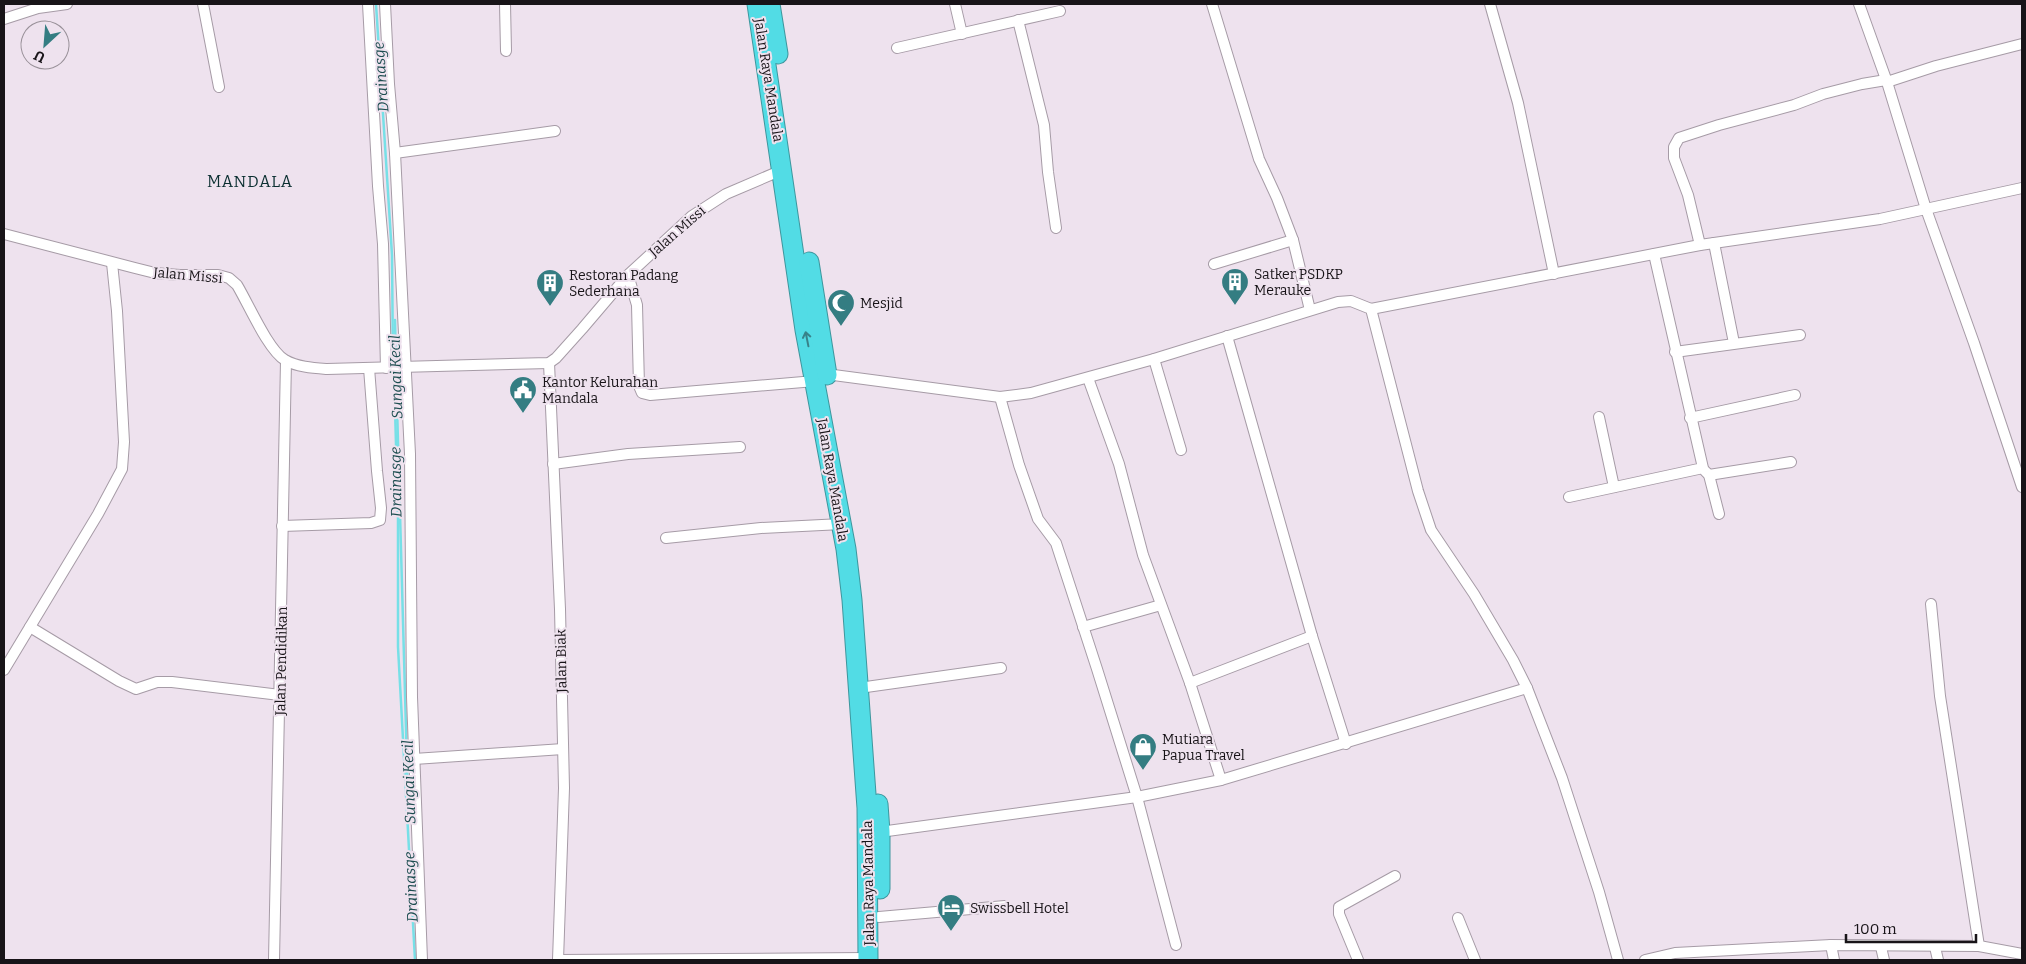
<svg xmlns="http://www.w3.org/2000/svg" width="2026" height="964" font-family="Bitter,serif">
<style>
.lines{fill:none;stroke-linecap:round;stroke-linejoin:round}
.stream{stroke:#77e0e7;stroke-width:2.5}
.street-casing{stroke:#a69ba6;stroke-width:12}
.highway-casing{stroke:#3e969d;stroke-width:21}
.street{stroke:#fff;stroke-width:10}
.highway{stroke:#52dce5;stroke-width:19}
.oneway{stroke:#388289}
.labels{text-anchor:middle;stroke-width:4;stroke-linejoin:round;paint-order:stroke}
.street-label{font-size:14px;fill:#181418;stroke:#eee2ee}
.poi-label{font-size:14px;fill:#181418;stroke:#eee2ee;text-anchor:start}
.water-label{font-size:15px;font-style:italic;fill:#1d4d50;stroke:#eee2ee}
.quarter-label{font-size:16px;letter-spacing:1px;fill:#0b2f31;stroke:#eee2ee}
</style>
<rect width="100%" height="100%" fill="#eee2ee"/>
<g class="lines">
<!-- stream -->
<g class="stream">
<polyline points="376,4 392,255 393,364"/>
<polyline points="395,320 396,364"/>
<polyline points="394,370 398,519 398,647 415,960"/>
<polyline points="396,370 408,801"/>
</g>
<defs>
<g id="street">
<polyline points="203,4 219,87"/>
<polyline points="368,4 378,186 383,244 386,368"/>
<polyline points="385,4 389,84 395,153"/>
<polyline points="505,4 506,51"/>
<polyline points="955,4 962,34"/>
<polyline points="1212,4 1259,159 1277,198 1293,240 1310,310"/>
<polyline points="1490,4 1518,103 1554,274"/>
<polyline points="1859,4 1887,82 1926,209 1974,343 2022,487"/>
<polyline points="4,19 38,8 67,4"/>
<polyline points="1018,20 1044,125 1048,172 1056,228"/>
<polyline points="897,48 1060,11"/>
<polyline points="1887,82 1936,66 2022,44"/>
<path d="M4 234 135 268 155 273 180 275H218L229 278 237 285C248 303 268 350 285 360 297 367 313 368 327 369L549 363 556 358 582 329 628 275 692 216 726 194 782 170"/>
<polyline points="1714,243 1734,343"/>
<polyline points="1700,245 1688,195 1674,158 1674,147 1679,138 1719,125 1794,105 1823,94 1862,84 1886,80"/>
<polyline points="1214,264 1293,240"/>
<polyline points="628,275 637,305 639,386 642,393 650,395 815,381"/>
<polyline points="1371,309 1700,245 1880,219 2022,188"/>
<polyline points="1227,336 1312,636 1346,744"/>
<polyline points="1675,352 1800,335"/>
<polyline points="1154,359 1181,450"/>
<polyline points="549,363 560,609 564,788 558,960"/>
<polyline points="826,374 1000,397 1031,393 1154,359 1338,302 1351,301 1371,309 1418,491 1431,530 1474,594 1513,660 1527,688 1562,778 1599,892 1618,960"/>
<polyline points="1088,378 1119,464 1143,555 1190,683 1221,780"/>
<polyline points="1000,397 1019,465 1038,519 1056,543 1097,669 1137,797 1176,945"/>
<polyline points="1599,417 1614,487"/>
<polyline points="1690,418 1795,395"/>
<polyline points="553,464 628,454 740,447"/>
<polyline points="1705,471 1709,475 1719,514"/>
<polyline points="1709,475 1791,462"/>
<polyline points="1569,497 1703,468 1654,254"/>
<polyline points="282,526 371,523 380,520 381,508 377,471 369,368"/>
<polyline points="666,538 761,528 842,524"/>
<polyline points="1931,604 1940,696 1979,946"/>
<polyline points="30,627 119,681 136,689 157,682 172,682 280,695"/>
<polyline points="1083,627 1161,605"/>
<polyline points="4,670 98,514 122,469 124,442 117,311 112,263"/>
<polyline points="1190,683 1312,636"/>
<polyline points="859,688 1001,668"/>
<polyline points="414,759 563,749"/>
<polyline points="880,832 1137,797 1221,780 1527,688"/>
<polyline points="879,917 1005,906"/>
<polyline points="1458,918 1475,960"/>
<polyline points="1831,945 1834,960"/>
<polyline points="1881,947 1884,960"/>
<polyline points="1935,947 1938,960"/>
<polyline points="274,960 286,361"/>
<polyline points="422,960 412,697 410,454 395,153 555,131"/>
<polyline points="558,960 868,958"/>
<polyline points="1358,960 1339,914 1339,907 1395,876"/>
<polyline points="1645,960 1675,953 1831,945 1979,946 2022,954"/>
</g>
<g id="highway">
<polyline points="757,4 805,330 846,549 852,600 867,808 868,960"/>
<polyline points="770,4 778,54"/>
<polyline points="809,262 827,375"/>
<polyline points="878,804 880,832 880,889"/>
</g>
</defs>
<!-- street casing -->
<use href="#street" class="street-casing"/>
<!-- highway casing -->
<use href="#highway" class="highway-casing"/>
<!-- street -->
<use href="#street" class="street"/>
<!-- highway -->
<use href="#highway" class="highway"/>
</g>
<!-- one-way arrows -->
<defs><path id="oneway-shaft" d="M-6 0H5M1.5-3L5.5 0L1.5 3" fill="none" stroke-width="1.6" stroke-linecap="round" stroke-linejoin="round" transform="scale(1.25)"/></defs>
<use class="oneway" href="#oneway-shaft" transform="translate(807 339) rotate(-101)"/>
<!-- icons -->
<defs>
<symbol id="building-pin" viewBox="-11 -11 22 30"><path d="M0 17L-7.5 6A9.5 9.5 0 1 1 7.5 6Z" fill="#347d82" stroke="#eee2ee"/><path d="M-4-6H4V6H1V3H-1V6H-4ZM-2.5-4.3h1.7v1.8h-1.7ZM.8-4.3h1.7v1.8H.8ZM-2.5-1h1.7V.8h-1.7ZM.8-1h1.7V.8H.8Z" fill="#fff"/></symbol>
<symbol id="mosque-pin" viewBox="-11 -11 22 30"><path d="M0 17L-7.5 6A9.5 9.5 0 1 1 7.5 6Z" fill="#347d82" stroke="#eee2ee"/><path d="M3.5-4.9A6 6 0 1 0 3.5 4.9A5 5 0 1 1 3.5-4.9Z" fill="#fff"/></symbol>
<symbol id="civic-pin" viewBox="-11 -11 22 30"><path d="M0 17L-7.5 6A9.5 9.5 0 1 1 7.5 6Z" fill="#347d82" stroke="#eee2ee"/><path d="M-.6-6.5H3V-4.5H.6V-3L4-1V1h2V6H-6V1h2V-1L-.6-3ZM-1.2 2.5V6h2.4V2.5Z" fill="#fff"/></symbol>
<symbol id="shop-pin" viewBox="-11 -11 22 30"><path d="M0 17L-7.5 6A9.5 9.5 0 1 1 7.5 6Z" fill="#347d82" stroke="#eee2ee"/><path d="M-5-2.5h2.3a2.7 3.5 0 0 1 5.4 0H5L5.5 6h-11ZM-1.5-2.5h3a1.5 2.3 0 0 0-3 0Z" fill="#fff"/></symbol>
<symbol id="hotel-pin" viewBox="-11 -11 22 30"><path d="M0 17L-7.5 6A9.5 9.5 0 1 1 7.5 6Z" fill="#347d82" stroke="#eee2ee"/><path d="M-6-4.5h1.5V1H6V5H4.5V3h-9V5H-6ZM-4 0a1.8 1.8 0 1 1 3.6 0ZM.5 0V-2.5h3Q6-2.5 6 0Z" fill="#fff"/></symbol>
</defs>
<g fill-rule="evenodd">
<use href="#building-pin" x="1219" y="266" width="32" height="43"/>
<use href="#building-pin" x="534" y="267" width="32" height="43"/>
<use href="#mosque-pin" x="825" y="287" width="32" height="43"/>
<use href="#civic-pin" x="507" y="374" width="32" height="43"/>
<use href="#shop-pin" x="1127" y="731" width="32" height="43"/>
<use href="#hotel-pin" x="935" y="892" width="32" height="43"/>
</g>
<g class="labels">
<!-- street labels -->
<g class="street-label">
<text transform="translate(769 80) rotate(81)" y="5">Jalan Raya Mandala</text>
<text transform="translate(677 231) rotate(-41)" y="5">Jalan Missi</text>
<text transform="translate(188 275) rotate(5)" y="5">Jalan Missi</text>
<text transform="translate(833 480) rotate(80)" y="5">Jalan Raya Mandala</text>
<text transform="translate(281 661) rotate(-89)" y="5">Jalan Pendidikan</text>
<text transform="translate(561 661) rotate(-91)" y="5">Jalan Biak</text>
<text transform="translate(868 883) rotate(-91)" y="5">Jalan Raya Mandala</text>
</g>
<!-- poi labels -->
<g class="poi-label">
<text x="1254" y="279">Satker PSDKP<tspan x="1254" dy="16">Merauke</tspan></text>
<text x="569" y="280">Restoran Padang<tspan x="569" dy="16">Sederhana</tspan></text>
<text x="860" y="308">Mesjid</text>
<text x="542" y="387">Kantor Kelurahan<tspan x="542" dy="16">Mandala</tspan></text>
<text x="1162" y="744">Mutiara<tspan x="1162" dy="16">Papua Travel</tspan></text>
<text x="970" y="913">Swissbell Hotel</text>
</g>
<!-- water labels -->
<g class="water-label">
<text transform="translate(381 77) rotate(-94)" y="5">Drainasge</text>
<text transform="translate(396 377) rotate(-92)" y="5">Sungai Kecil</text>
<text transform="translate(396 482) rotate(-91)" y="5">Drainasge</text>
<text transform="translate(409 782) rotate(-92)" y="5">Sungai Kecil</text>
<text transform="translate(411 887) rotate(-93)" y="5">Drainasge</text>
</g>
<!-- quarter labels -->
<g class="quarter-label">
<text x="250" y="187">MANDALA</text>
</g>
</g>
<!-- border -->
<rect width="2026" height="964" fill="none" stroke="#181418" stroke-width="10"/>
<!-- north arrow -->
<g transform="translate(45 45) rotate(206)"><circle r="24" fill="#eee2ee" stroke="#989098"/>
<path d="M0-4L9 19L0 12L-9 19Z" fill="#347d82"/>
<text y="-8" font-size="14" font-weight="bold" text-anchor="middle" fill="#181418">U</text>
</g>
<!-- scale -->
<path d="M1846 934v8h130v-8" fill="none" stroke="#181418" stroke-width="2.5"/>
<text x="1854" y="934" font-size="15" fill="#181418" stroke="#eee2ee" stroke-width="4" paint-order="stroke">100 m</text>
</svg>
